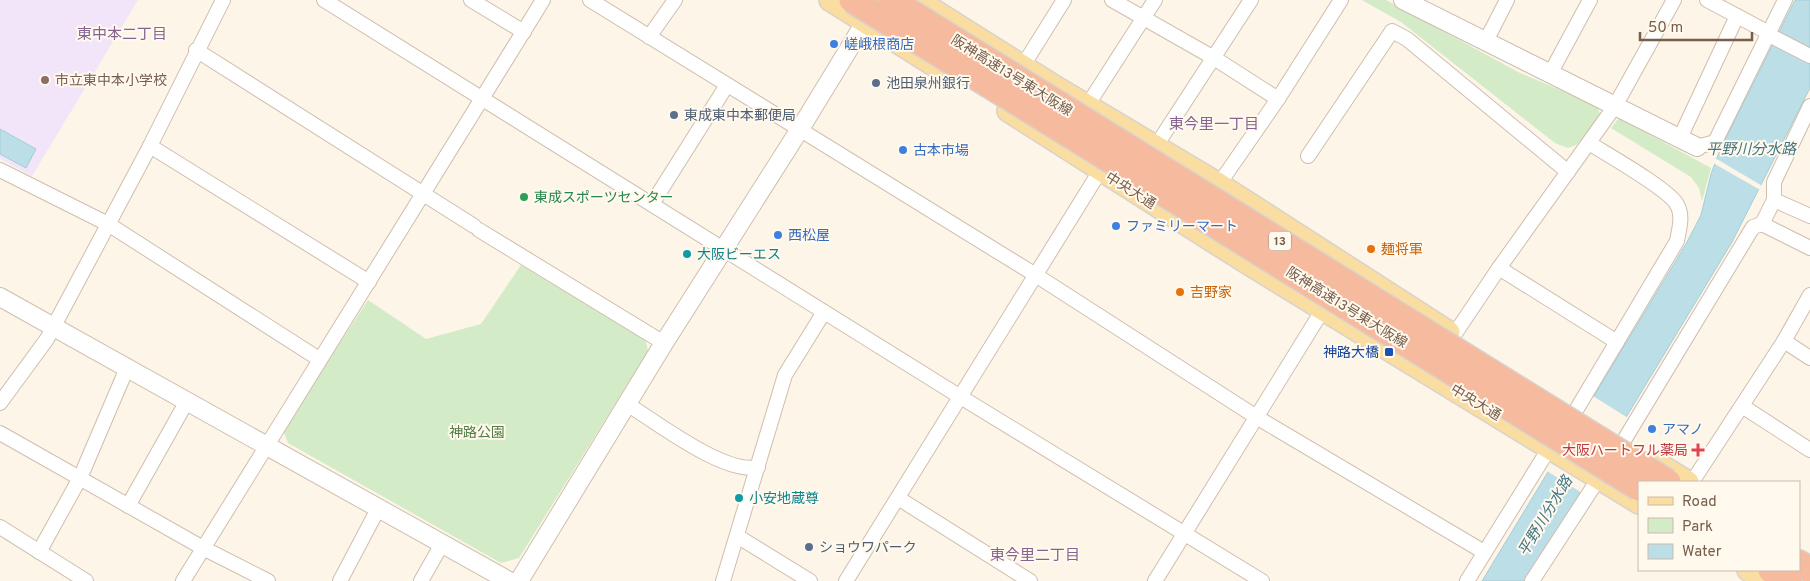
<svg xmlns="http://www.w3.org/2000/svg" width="1810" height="581" font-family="Overpass,'Noto Sans JP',sans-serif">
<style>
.education{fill:#f2e4f9}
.green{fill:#d3ebc6}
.water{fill:#bcdee7;stroke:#a2ced8}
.pier{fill:#fcf5e8}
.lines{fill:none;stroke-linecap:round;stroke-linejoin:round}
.minor-casing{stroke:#cfbead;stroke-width:16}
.tertiary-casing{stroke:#cfbead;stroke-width:20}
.primary-casing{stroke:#d9d2cd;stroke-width:24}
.motorway-casing{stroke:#d9d2cd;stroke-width:28}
.minor{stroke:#fff;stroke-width:14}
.tertiary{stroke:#fff;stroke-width:18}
.primary{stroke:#fadda1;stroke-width:21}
.motorway{stroke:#f6ba9f;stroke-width:25}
.motorway-bridge-casing{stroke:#d9d2cd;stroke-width:28;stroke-linecap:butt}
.motorway-bridge{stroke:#f6ba9f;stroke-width:25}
.shop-dot{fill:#3f7fe0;stroke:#fff9ee;stroke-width:2}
.education-dot{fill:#8d6e63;stroke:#fff9ee;stroke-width:2}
.service-dot{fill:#5c6f8a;stroke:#fff9ee;stroke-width:2}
.leisure-dot{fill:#2e9e5b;stroke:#fff9ee;stroke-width:2}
.food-dot{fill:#e8710a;stroke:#fff9ee;stroke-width:2}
.culture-dot{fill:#0f9aa8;stroke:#fff9ee;stroke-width:2}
.transit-dot{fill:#1a4fb4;stroke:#fff9ee;stroke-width:2}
.health-dot{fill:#e0444e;stroke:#fff9ee;stroke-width:2}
.labels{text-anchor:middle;stroke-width:4;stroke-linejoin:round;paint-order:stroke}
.shield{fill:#fff9ee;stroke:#a08c7c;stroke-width:1}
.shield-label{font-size:12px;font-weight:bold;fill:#775d4b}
.shop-label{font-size:14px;fill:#366cbe;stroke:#fff9ee;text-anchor:start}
.street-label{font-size:14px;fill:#775d4b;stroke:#fff9ee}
.education-label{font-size:14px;fill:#785e54;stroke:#fff9ee;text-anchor:start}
.service-label{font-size:14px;fill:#4e5e75;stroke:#fff9ee;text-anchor:start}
.leisure-label{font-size:14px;fill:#27864d;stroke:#fff9ee;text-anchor:start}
.food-label{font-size:14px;fill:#c56008;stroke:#fff9ee;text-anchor:start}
.culture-label{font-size:14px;fill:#0d838f;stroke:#fff9ee;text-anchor:start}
.transit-label{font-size:14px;fill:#164399;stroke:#fff9ee;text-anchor:end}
.park-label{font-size:14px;fill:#527d43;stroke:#fff9ee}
.health-label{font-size:14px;fill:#be3a42;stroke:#fff9ee;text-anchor:end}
.neighbourhood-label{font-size:15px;fill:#856393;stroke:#fff9ee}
.water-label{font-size:15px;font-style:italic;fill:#427583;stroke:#fff9ee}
</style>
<rect width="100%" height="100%" fill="#fcf5e8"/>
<!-- education -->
<polygon class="education" points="0,0 138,0 32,176 0,159"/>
<!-- green -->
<g class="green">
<polygon points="1362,0 1386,0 1518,72 1597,106 1600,114 1586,135 1576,145 1568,148 1555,143 1401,22"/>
<polygon points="1619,118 1711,168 1702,201 1699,188 1691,177 1611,128"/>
<polygon points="521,265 645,338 648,351 519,558 501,563 288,443 283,430 368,300 426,339 481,324"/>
</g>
<!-- water -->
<g class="water">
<polygon points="1795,0 1810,0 1810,88 1732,242 1527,581 1482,581 1686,244 1701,215 1711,174 1720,150"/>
<polygon points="0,129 36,149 26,168 0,154"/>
</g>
<!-- pier -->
<g class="pier">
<polygon points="1715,158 1764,187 1762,191 1713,163"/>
<polygon points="1593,396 1628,418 1582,493 1547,471"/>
</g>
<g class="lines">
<defs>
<g id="minor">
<polyline points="324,0 959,396 1262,581"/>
<polyline points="471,0 524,32"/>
<polyline points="590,0 1034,274 1258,418 1484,552"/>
<polyline points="1112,0 1214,58 1278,99"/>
<polyline points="1707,0 1769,33"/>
<polyline points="649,37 675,0"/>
<polyline points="1773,37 1810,56"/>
<polyline points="1486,41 1507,0"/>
<polyline points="196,50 474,226"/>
<polyline points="1019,72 1064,0"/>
<polyline points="1550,74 1590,0"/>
<polyline points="1087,106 1155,0"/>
<polyline points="1679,140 1737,16"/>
<polyline points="150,146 369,282"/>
<polyline points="1156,146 1251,0"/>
<polyline points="1697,147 1715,142 1785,0"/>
<polyline points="1308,156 1392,31 1407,39 1568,172"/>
<polyline points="0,170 108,224 319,359"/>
<polyline points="1219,184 1278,99 1341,0"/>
<polyline points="1774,200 1810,216"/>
<polyline points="652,204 727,85"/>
<polyline points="1762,224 1810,248"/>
<polyline points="479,230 664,343"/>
<polyline points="1499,268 1617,342"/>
<polyline points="1454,335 1499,268 1615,106 1674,0"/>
<polyline points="1784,341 1810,358"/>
<polyline points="0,403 47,339 150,146 223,0"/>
<path d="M627 404C656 422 725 475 758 467"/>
<polyline points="1742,406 1810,450"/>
<path d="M1575 412 1677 241C1679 229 1684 215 1676 203 1665 187 1608 155 1589 143"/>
<polyline points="0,433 203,548 268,581"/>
<polyline points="1623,442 1753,227 1762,224 1774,200 1774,182 1810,106"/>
<polyline points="1692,482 1784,341 1810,295"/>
<polyline points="898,498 1030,581"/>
<polyline points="128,506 187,401"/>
<polyline points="0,527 86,581"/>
<polyline points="737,536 810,581"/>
<polyline points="39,552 80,478 127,368"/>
<polyline points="183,581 543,0"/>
<polyline points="340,581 378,509"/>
<polyline points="421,581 442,544"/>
<polyline points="723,581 785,375 824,312"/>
<polyline points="846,581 1100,171"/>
<polyline points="1155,581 1327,303"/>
<polyline points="1467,581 1550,447"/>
<polyline points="1532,581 1599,478"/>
</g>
<g id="tertiary">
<polyline points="1403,0 1697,147"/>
<polyline points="0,297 509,581"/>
<polyline points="519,581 664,343 800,129 872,11"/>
</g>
<g id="primary">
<polyline points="830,0 940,69"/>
<polyline points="918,0 1051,84 1219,184 1449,332"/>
<polyline points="1008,111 1242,260 1639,503"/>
<polyline points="1654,461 1688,482"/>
<polyline points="1748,570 1766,581"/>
</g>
<g id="motorway">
<polyline points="1799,563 1810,570"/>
<polyline points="1771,570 1789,581"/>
</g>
</defs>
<!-- minor casing -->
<use href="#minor" class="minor-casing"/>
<!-- tertiary casing -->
<use href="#tertiary" class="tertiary-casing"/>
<!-- primary casing -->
<use href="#primary" class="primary-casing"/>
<!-- motorway casing -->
<use href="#motorway" class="motorway-casing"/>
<!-- minor -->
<use href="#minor" class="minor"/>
<!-- tertiary -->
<use href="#tertiary" class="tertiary"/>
<!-- primary -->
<use href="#primary" class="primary"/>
<!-- motorway -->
<use href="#motorway" class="motorway"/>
<defs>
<g id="motorway-bridge">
<polyline points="852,0 1639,488"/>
<polyline points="891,0 1668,482"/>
</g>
</defs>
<!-- motorway-bridge casing -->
<use href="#motorway-bridge" class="motorway-bridge-casing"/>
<!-- motorway-bridge -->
<use href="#motorway-bridge" class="motorway-bridge"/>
</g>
<!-- markers -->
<g class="shop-dot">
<circle cx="834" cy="44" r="5"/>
<circle cx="903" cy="150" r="5"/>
<circle cx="1116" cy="226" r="5"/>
<circle cx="778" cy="235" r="5"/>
<circle cx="1652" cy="429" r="5"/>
</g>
<circle class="education-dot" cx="45" cy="80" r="5"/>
<g class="service-dot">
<circle cx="876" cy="83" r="5"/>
<circle cx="674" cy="115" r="5"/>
<circle cx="809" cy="547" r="5"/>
</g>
<circle class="leisure-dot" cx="524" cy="197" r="5"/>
<g class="food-dot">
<circle cx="1371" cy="249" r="5"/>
<circle cx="1180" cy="292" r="5"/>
</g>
<g class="culture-dot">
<circle cx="687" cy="254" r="5"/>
<circle cx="739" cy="498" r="5"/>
</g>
<rect class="transit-dot" x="1384" y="347" width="10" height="10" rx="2.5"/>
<path class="health-dot" d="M1695.5 442.5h5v5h5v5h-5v5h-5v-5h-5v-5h5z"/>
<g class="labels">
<!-- shield labels -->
<rect class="shield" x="1269" y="231.5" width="22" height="19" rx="4"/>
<g class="shield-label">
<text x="1280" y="245">13</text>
</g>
<!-- shop labels -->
<g class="shop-label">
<text x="844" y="49">嵯峨根商店</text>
<text x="913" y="155">古本市場</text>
<text x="1126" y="231">ファミリーマート</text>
<text x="788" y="240">西松屋</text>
<text x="1662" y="434">アマノ</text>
</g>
<!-- street labels -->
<g class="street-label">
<text transform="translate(1012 75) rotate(32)" y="5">阪神高速13号東大阪線</text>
<text transform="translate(1131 190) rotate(32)" y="5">中央大通</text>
<text transform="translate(1347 307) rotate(32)" y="5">阪神高速13号東大阪線</text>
<text transform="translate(1476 402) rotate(31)" y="5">中央大通</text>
</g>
<!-- education labels -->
<g class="education-label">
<text x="55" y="85">市立東中本小学校</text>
</g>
<!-- service labels -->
<g class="service-label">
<text x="886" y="88">池田泉州銀行</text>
<text x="684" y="120">東成東中本郵便局</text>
<text x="819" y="552">ショウワパーク</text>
</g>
<!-- leisure labels -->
<g class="leisure-label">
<text x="534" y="202">東成スポーツセンター</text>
</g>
<!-- food labels -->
<g class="food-label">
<text x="1381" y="254">麺将軍</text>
<text x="1190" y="297">吉野家</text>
</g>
<!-- culture labels -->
<g class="culture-label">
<text x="697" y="259">大阪ビーエス</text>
<text x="749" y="503">小安地蔵尊</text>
</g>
<!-- transit labels -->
<g class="transit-label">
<text x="1379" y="357">神路大橋</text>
</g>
<!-- park labels -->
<g class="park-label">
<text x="477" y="437">神路公園</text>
</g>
<!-- health labels -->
<g class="health-label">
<text x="1688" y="455">大阪ハートフル薬局</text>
</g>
<!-- neighbourhood labels -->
<g class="neighbourhood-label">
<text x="122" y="39">東中本二丁目</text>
<text x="1214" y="129">東今里一丁目</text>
<text x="1035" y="560">東今里二丁目</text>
</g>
<!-- water labels -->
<g class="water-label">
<text x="1751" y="154">平野川分水路</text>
<text transform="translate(1545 516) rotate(-59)" y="5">平野川分水路</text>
</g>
</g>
<!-- legend -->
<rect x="1638" y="481" width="162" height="90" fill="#fff9ee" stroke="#c9bbad"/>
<rect x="1648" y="497" width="25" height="8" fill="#fadda1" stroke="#c9bbad"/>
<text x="1682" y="506" font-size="15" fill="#775d4b">Road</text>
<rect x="1648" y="518" width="25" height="15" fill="#d3ebc6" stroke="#c9bbad"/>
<text x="1682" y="531" font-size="15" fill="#775d4b">Park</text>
<rect x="1648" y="544" width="25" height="15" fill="#bcdee7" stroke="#c9bbad"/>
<text x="1682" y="556" font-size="15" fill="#775d4b">Water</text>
<!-- scale -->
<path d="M1640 32v8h112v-8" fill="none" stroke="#775d4b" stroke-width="2.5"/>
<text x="1648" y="32" font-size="15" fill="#775d4b" stroke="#fff9ee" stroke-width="4" paint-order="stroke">50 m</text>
</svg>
